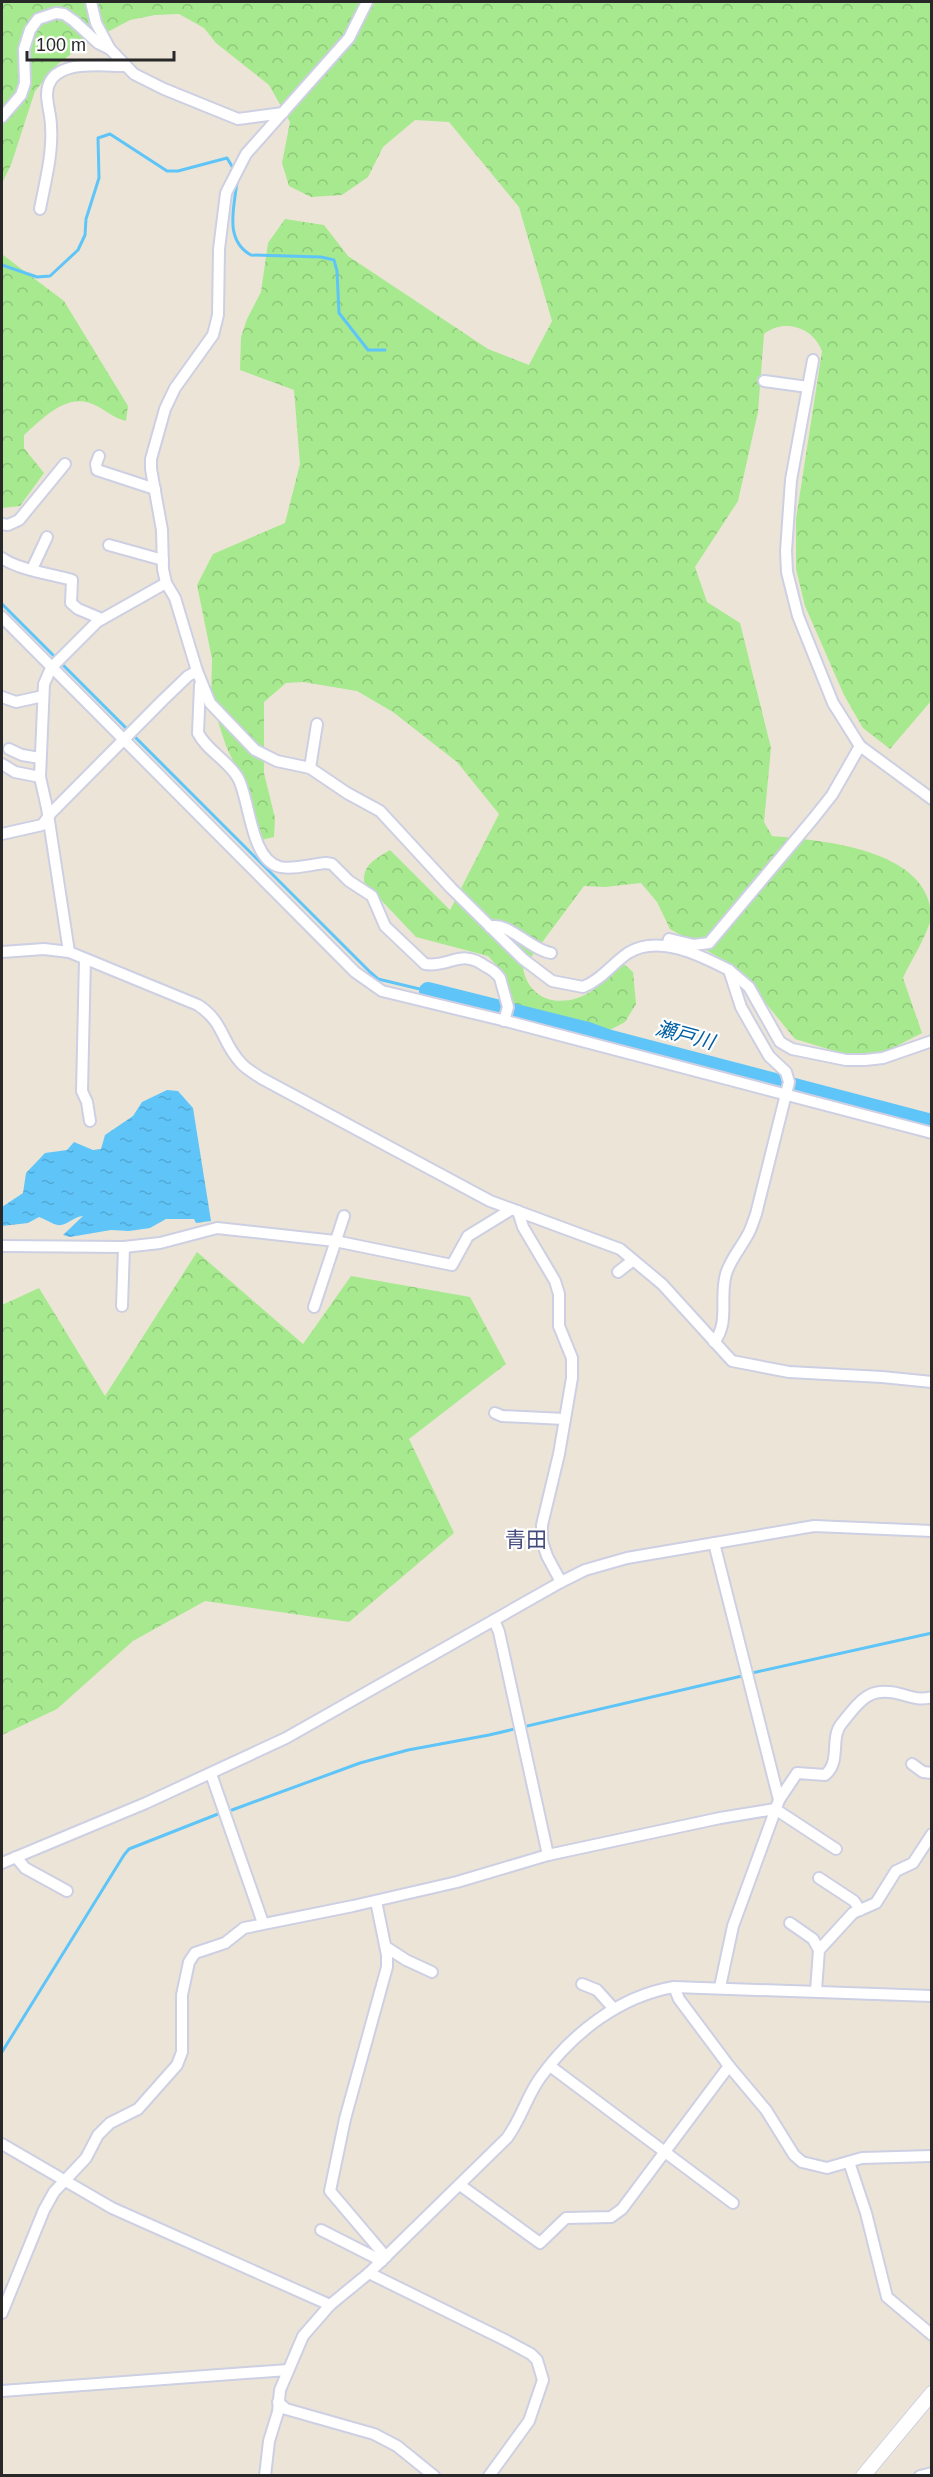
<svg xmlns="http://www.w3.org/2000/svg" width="933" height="2477" font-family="Arial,'Noto Sans JP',sans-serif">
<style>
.forest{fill:url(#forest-crowns)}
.water{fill:url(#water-ripples)}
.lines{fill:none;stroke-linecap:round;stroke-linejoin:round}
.stream{stroke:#5fc5f9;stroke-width:3}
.river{stroke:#5fc5f9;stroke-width:18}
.street-casing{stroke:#cdcfe3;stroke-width:14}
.secondary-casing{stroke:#cdcfe3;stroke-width:16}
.street{stroke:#fff;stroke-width:10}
.secondary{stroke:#fff;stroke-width:14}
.labels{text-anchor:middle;stroke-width:4.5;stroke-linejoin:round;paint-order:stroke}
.water-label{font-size:20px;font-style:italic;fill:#015fa3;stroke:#fff}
.quarter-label{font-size:21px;fill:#444a7c;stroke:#fff}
</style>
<defs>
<pattern id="forest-crowns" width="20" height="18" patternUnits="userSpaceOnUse" patternTransform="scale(1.5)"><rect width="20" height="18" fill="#a6e98e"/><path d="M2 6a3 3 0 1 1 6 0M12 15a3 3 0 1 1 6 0" fill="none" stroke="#8fc87a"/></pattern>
<pattern id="water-ripples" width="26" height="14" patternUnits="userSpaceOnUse" patternTransform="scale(1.5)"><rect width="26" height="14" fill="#5fc5f9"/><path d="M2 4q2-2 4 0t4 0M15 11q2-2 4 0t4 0" fill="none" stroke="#53a9d5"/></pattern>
</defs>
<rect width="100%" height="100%" fill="#ece5d7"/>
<!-- forest -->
<g class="forest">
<path d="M2 2H931V701L890 749 863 728 844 695 805 606 796 569V519L822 351C813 327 784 318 764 334L758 412 738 501 695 567 707 602 740 623 771 748 764 822 772 836C815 840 933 847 931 919 925 939 912 959 903 978L922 1033 883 1053 868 1054 848 1055 795 1039 737 968 670 929 657 902 641 883 605 887 584 886 523 968C530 1007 572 1009 598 986 605 980 611 972 618 965H625L633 972 636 1004 625 1022 606 1032 514 1007 506 976 488 956 416 937 364 882C363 864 376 859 390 850L450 910 499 814 457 762 393 712 357 691 303 682 286 683 264 702V773L275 818 274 837 261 840 245 786 226 746 211 700 212 659 197 585 213 554 285 523 300 464 294 390 240 370 241 337 247 319 261 292 268 243 285 219 324 225 348 256 488 349 529 365 552 321 519 207 449 122 415 120 383 147 368 177 342 195 311 197 289 186 282 163 290 122 269 85 216 43 204 28 179 14 155 15 130 20 83 45 58 64 35 91 11 165 2 183Z"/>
<path d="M2 245 3 255 64 301 128 406 126 421C114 418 108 412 97 406 69 390 44 417 24 435V448L44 473 20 506 2 508Z"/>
<polygon points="197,1252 303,1344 351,1276 470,1297 506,1364 409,1439 454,1533 349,1622 205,1601 133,1641 57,1709 2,1735 2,1305 39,1288 105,1396"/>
</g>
<!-- water -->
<path class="water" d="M167 1090 178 1091 193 1108 211 1221 196 1223 194 1219H166L150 1228 129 1231 111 1230 70 1237 63 1235 83 1216C73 1216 65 1229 54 1224 49 1222 45 1219 39 1217L28 1223 2 1226V1207L23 1193 26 1173 45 1153 67 1150 74 1142 93 1150 101 1149 105 1135 133 1116 142 1102Z"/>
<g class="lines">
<!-- stream -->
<g class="stream">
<path d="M237 182C234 208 224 240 251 255L321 257 334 260 337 271 339 313 368 350H385"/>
<polyline points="2,265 37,277 50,276 78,250 85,235 86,219 99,178 98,138 110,134 167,171 178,171 227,158 233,168"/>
<polyline points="2,604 370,972 378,979 428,991"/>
<polyline points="752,1673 932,1633"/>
<polyline points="232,1810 360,1763 408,1750 489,1735 742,1676"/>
<polyline points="2,2052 124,1855 129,1849 218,1814"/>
</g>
<!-- river -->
<polyline class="river" points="428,991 588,1031 607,1038 932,1123"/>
<defs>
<g id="street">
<polyline points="91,2 96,23 110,49"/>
<polyline points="2,117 21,95 25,83 24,49 30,30 38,19 56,13 64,14 74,21 98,43 110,49 134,74 164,89 238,119 283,113"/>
<path d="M40 209C45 182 53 154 51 126 51 116 47 105 47 94 48 58 100 66 124 66"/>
<polyline points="813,360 791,480 786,551 787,572 798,616 833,703 860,746"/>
<polyline points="764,381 808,387"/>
<polyline points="99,456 96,464 97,470 155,489"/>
<polyline points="2,524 8,525 19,520 65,464"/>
<polyline points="109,545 163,560"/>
<path d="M2 558C19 570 51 574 72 580L71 603 78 609 102 619"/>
<polyline points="32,569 47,537"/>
<polyline points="2,617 355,972 382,991 506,1021 932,1133"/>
<path d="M197 671 210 703 255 750 277 761 310 768 347 793 380 811 451 888 523 959 552 981 583 987C601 980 612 964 628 953 658 934 700 955 729 970L741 1007 754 1030 769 1056 786 1072 789 1082 756 1214C753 1222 751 1230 747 1236 740 1249 730 1260 726 1274 719 1297 730 1323 714 1342"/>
<path d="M200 685 198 733C207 751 228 760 238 778 250 799 250 860 280 867 294 870 312 864 326 863L332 864 349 881 372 896 385 926 425 964C449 968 461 948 485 966 491 969 496 972 500 978L508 1007 504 1021"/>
<polyline points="2,697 16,702 43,696"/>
<polyline points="9,749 22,755 40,758"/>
<polyline points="2,764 15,772 40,777"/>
<polyline points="310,768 317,724"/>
<polyline points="2,834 42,825 52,812 163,700 188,676 197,671 175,598 166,583"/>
<path d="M490 927C506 920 531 950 551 953"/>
<polyline points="667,946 669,939 694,945 709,943 813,819 832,795 860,746 932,799"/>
<path d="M2 952 44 949 69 952 198 1005C225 1023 221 1042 241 1063 246 1069 254 1073 261 1078L490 1201 620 1249 662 1284 732 1361 789 1372 882 1377 932 1382"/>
<polyline points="69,952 47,808 40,777 44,684 51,668 97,622 166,583 163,569 162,530 151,469 151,459 165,409 175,388 213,335 218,315 219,249 226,193 246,154 349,38 367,2"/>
<polyline points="85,959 82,1091 87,1102 90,1121"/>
<polyline points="729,970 749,987 780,1042 792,1049 846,1060 865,1060 883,1058 932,1041"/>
<polyline points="518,1211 523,1227 555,1281 559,1294 559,1326 572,1358 572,1378 559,1454 542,1525 542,1541 547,1556 561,1582"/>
<polyline points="2,1246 124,1247 160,1243 217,1228 335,1241 452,1265 468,1236 512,1209"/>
<polyline points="618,1272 632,1261"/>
<polyline points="122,1306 124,1247"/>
<polyline points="314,1307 344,1216"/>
<polyline points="495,1413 502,1416 565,1419"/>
<polyline points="714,1543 779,1800 733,1926 720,1987"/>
<polyline points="494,1620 499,1632 548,1855"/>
<polyline points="912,1764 923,1772 932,1773"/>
<polyline points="211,1774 263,1923"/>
<path d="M779 1800 797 1773 825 1775C842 1761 829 1738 842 1723 862 1698 871 1685 904 1695 914 1698 921 1700 932 1697"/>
<polyline points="16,1857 25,1868 67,1891"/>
<polyline points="2,1863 146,1803 286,1738 561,1582 585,1570 627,1558 814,1526 932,1531"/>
<polyline points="819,1878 854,1901 860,1910"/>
<polyline points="376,1901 387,1955 387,1967 345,2119 330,2191 386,2257"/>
<polyline points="790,1923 813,1939 819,1950"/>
<polyline points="386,1947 406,1960 432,1972"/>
<polyline points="582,1984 597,1990 614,2009"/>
<polyline points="674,1987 679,1999 729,2066 766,2110 794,2155 802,2162 827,2168 862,2158 932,2156"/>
<polyline points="816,1990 819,1950 853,1913 876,1903 896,1871 913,1863 932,1834"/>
<polyline points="550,2066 733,2203"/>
<polyline points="2,2144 112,2208 330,2305"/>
<polyline points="849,2162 866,2213 887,2297 932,2335"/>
<polyline points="460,2185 540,2243 566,2218 611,2217 622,2209 729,2066"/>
<polyline points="321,2230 382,2261"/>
<polyline points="369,2273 505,2340 531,2354 537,2360 543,2380 529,2421 489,2476"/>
<polyline points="2,2313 44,2210 54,2192 86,2158 98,2135 110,2123 138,2109 177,2065 182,2052 182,1995 189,1962 195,1953 225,1943 244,1928 353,1906 457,1882 548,1855 720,1818 775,1809 836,1849"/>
<polyline points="2,2391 288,2370"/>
<polyline points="278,2402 286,2409 374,2434 397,2446 434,2476"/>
<path d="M265 2476 269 2441 278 2412 280 2390 303 2336 330 2305 369 2273 507 2138C521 2119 527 2096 540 2078 572 2033 620 1996 674 1987L932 1996"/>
<polyline points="920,2476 932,2473"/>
</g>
<polyline id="secondary" points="863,2476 932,2393"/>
</defs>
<!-- street casing -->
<use href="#street" class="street-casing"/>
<!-- secondary casing -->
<use href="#secondary" class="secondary-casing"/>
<!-- street -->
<use href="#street" class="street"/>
<!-- secondary -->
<use href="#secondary" class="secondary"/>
</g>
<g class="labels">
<!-- water labels -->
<g class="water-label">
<text transform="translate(685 1035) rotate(15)" y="7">瀬戸川</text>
</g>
<!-- quarter labels -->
<g class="quarter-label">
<text x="526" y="1547">青田</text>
</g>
</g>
<!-- border -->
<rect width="933" height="2477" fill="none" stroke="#282828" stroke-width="6"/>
<!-- scale -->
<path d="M27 51v9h147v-9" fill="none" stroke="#282828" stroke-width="3"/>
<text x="36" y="51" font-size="18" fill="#282828" stroke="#ffffff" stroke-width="4.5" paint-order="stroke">100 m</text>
</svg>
